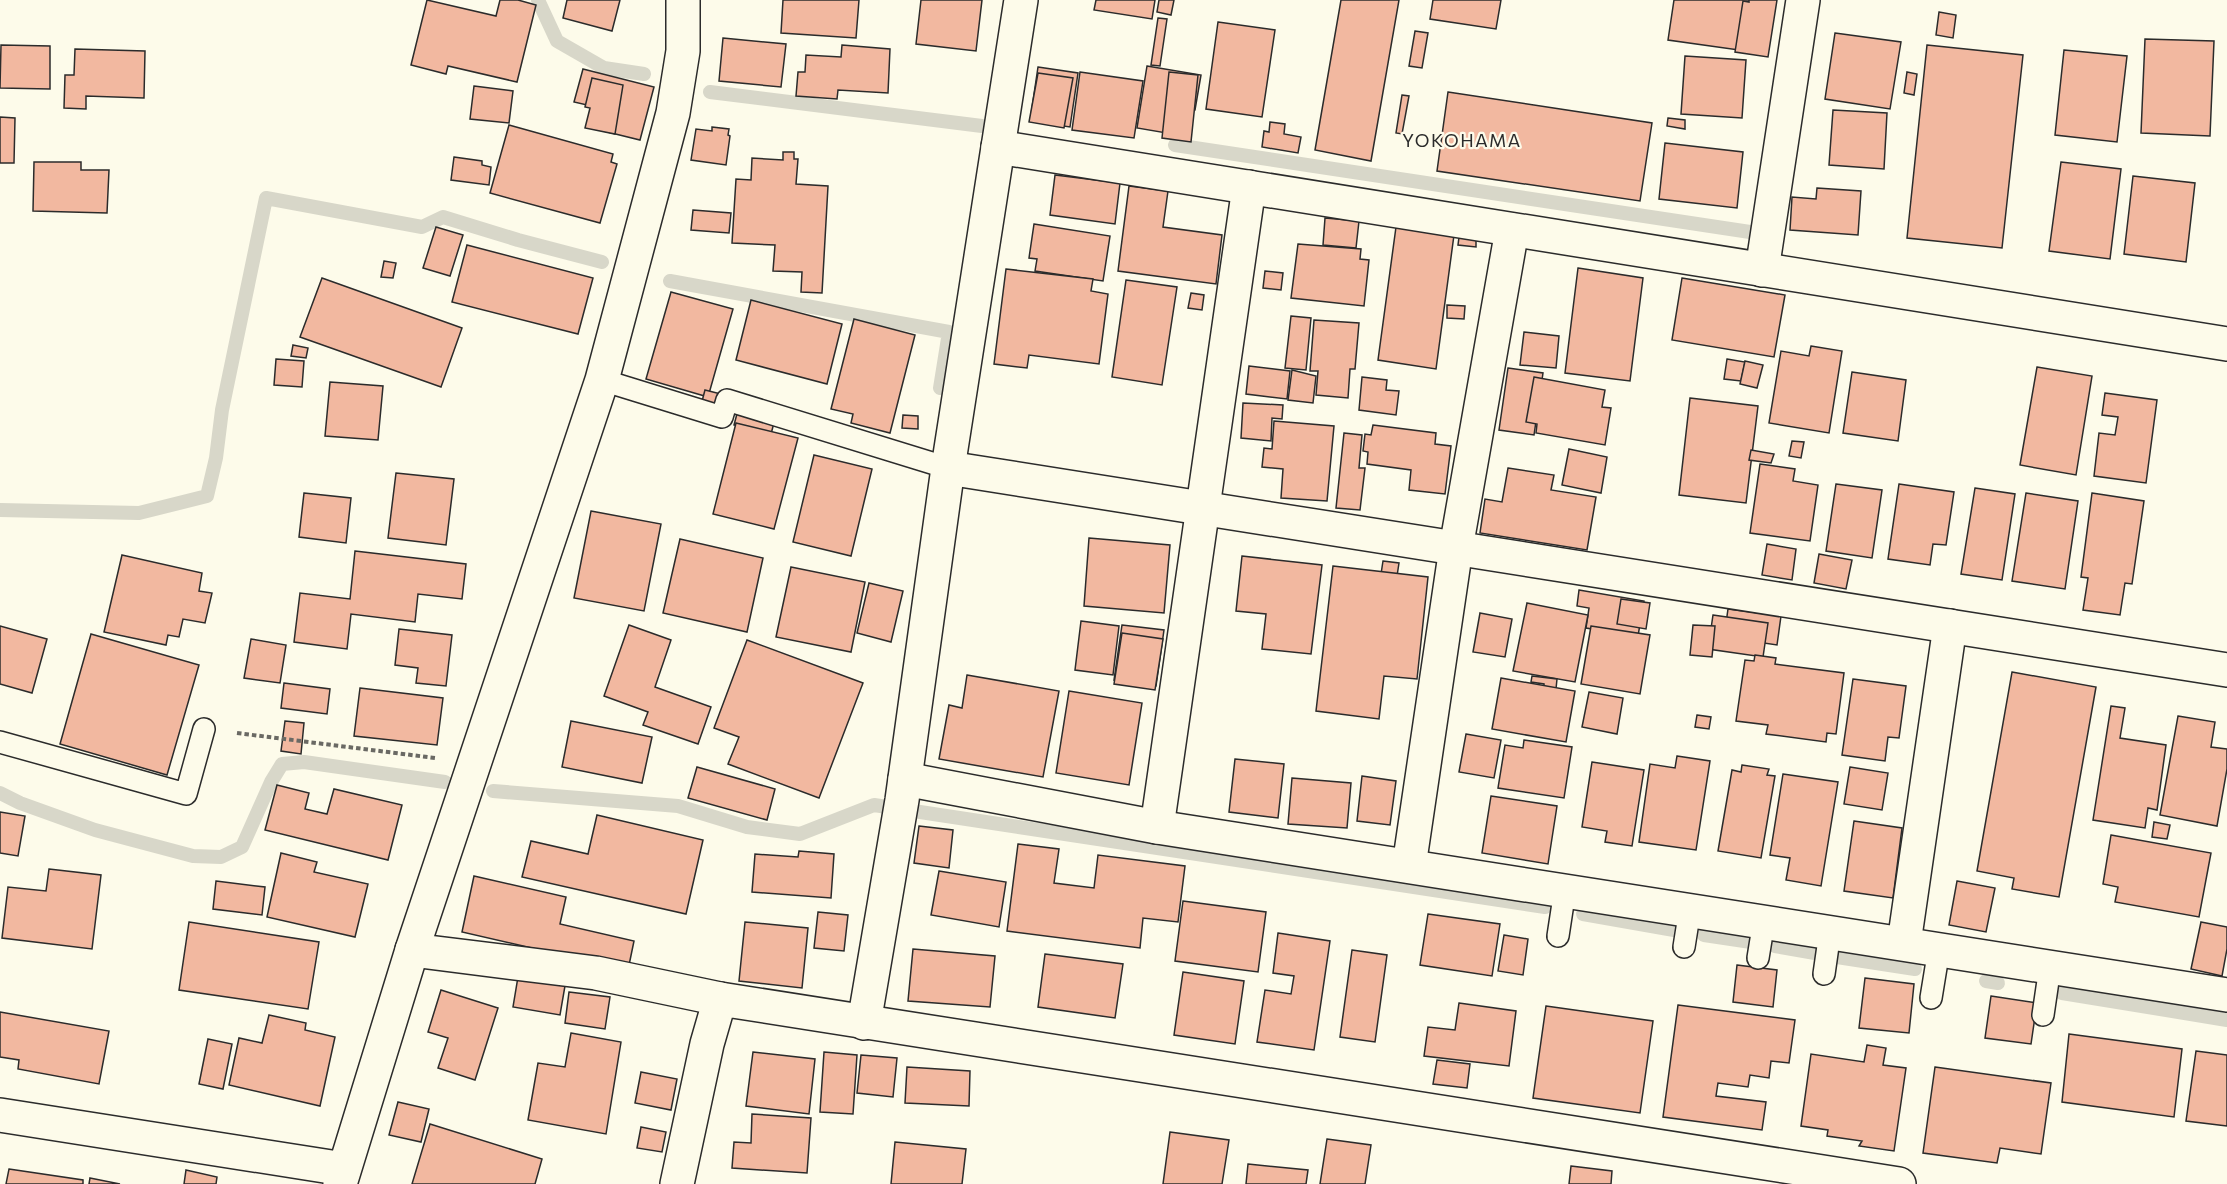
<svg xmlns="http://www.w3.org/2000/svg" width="2227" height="1184" font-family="Commissioner,sans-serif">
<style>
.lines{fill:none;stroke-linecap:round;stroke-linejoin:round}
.stream{stroke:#d8d7c9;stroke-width:14}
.building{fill:#f2b8a0;stroke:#2b2b2b;stroke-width:1.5}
.service-casing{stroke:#2b2b2b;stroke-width:24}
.minor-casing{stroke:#2b2b2b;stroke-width:36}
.tertiary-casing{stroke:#2b2b2b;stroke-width:36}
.path{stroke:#6a6964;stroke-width:4;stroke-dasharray:4.5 3;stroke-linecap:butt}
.service{stroke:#fdfbea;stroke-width:21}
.minor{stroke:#fdfbea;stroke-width:33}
.tertiary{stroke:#fdfbea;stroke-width:33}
.labels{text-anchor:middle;stroke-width:4.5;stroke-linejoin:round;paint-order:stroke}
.quarter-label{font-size:18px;letter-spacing:1.5px;fill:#2b2b2b;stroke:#fdfbea}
</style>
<rect width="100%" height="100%" fill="#fdfbea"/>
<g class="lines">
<!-- stream -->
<g class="stream">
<polyline points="538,0 557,41 604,68 644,74"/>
<polyline points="710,92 982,126"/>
<polyline points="1175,145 1750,232"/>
<polyline points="670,281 949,332 940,388"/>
<polyline points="0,510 139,513 207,496 216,458 222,410 266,198 422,227 443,217 518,240 602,262"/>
<polyline points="493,791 678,806 747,827 800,834 874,805 1545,907"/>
<polyline points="0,793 20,803 95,830 193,856 221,857 242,847 271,782 282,764 304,762 445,782"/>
<polyline points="1583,914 1674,930"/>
<polyline points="1704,935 1751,942"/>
<polyline points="1775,946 1815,953"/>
<polyline points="1837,957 1915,969"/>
<polyline points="1986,981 1998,983"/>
<polyline points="2062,993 2227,1020"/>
</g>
</g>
<!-- building -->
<g class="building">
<polygon points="427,0 496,16 500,0 518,0 536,5 517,82 448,66 446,74 411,65"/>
<polygon points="567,0 620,0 612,31 563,18"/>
<polygon points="783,0 859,0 856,38 781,33"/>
<polygon points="921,0 982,0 976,51 916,44"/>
<polygon points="1096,0 1155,0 1152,19 1094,10"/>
<polygon points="1159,0 1174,0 1171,15 1157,12"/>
<polygon points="1341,0 1399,0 1371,161 1315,150"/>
<polygon points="1433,0 1501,0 1496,29 1430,19"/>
<polygon points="1674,0 1767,0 1760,53 1668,40"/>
<polygon points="1749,0 1777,0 1768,57 1735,52 1743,1 1749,2"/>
<polygon points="1939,12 1956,15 1953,38 1936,35"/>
<polygon points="1158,18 1167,19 1160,66 1151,65"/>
<polygon points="1218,22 1275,30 1262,117 1206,109"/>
<polygon points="1415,31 1428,33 1422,68 1409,66"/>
<polygon points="1835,33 1901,42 1890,109 1825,99"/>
<polygon points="723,38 786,44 781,87 719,81"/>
<polygon points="2145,39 2214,41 2210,136 2141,133"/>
<polygon points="1,45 50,46 50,89 0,88"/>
<polygon points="842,45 890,49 888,93 838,90 837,99 796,96 798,72 805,72 806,55 841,57"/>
<polygon points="1927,45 2023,55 2002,248 1907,238"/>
<polygon points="75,49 145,51 144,98 86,96 86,109 64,108 65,75 74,75"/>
<polygon points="2064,50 2127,56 2117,142 2055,135"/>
<polygon points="1685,56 1746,60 1742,118 1681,114"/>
<polygon points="1147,66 1201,75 1195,110 1182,108 1178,135 1137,128"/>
<polygon points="1038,67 1078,73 1070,127 1030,121"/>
<polygon points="583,69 654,87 640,140 591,128 596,107 574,102"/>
<polygon points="1080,72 1143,81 1134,138 1072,130"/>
<polygon points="1169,72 1198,75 1191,142 1162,138"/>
<polygon points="1907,72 1917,74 1914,95 1904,93"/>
<polygon points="1038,73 1073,78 1064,128 1029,122"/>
<polygon points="592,78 623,85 615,134 585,128 590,108 585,107"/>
<polygon points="474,86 513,91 509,123 470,119"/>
<polygon points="1448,92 1652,123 1640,201 1437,171"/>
<polygon points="1402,95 1409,96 1402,134 1396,133"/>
<polygon points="1833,110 1887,113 1884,169 1829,165"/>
<polygon points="0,117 15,118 14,163 0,163"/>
<polygon points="1668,118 1685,120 1685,129 1667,126"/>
<polygon points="1270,122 1285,124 1284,134 1301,137 1298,153 1262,147 1264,131 1269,132"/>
<polygon points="509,125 613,154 611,162 617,164 600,223 490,193"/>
<polygon points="712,127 729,129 728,135 730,136 726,165 691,160 696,129 712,131"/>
<polygon points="1665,143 1743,152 1737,208 1659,199"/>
<polygon points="783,152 794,152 794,159 798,159 796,184 828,186 822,293 801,292 802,272 773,271 775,245 732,243 736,179 751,180 752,158 783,160"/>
<polygon points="454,157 482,161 482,165 491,167 489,185 451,180"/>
<polygon points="34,162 81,162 81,170 109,170 107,213 33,211"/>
<polygon points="2061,162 2121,169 2110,259 2049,251"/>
<polygon points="1055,175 1120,183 1115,224 1050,215"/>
<polygon points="2133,176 2195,183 2186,262 2124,254"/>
<polygon points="1129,186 1168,191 1163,227 1222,235 1216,284 1118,271"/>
<polygon points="1817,188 1861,191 1858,235 1790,230 1792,197 1816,199"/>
<polygon points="693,210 731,213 729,233 691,230"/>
<polygon points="1325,218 1359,221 1356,248 1323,245"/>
<polygon points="1034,224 1110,236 1103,281 1035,271 1037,259 1029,258"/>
<polygon points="436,227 463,235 450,276 423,268"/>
<polygon points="1396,227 1454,235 1436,369 1378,360"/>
<polygon points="1459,237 1476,238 1476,247 1458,245"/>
<polygon points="1298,244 1361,249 1360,259 1369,260 1364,306 1291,298"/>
<polygon points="467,245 593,278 578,334 452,302"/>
<polygon points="384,261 396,263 393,278 381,277"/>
<polygon points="1578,268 1643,278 1630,381 1565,373"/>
<polygon points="1006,269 1093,279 1091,291 1108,294 1099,364 1029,355 1027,368 994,364"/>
<polygon points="1265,271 1283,273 1281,290 1263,288"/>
<polygon points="322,278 462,328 441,387 300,337"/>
<polygon points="1682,278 1785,295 1774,357 1672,340"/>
<polygon points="1126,280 1177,287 1162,385 1112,377"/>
<polygon points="671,292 733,309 708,397 646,379"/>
<polygon points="1191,293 1204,295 1202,310 1188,308"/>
<polygon points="751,300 842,324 827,384 736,360"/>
<polygon points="1447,305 1465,306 1464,319 1447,318"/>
<polygon points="1291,316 1311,318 1306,370 1285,368"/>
<polygon points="854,319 915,335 890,433 851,423 853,414 831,409"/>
<polygon points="1314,320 1359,323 1355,369 1350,369 1348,398 1316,395 1318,371 1310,371"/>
<polygon points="1524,332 1559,336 1556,368 1520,365"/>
<polygon points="293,345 308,348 306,358 291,356"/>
<polygon points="1811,346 1842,351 1829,433 1769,423 1781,351 1809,356"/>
<polygon points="276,359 304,361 302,387 274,385"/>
<polygon points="1727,359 1745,362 1741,381 1724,379"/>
<polygon points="1745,361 1763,365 1757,388 1740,384"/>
<polygon points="1249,366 1290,371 1287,399 1246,394"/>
<polygon points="2037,367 2092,376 2076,475 2020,465"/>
<polygon points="1508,368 1543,373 1534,435 1499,430"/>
<polygon points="1292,370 1316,376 1313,403 1288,400"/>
<polygon points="1852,372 1906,380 1898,441 1843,433"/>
<polygon points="1362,377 1387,380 1386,390 1399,391 1396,415 1359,410"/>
<polygon points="1534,377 1605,390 1602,407 1611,408 1605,445 1536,433 1537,424 1526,422"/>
<polygon points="330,382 383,386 378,440 325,436"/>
<polygon points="705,390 721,394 717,409 701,405"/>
<polygon points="2105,393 2157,400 2146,483 2094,476 2099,433 2115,435 2118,417 2102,415"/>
<polygon points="1690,398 1758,406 1746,503 1679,495"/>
<polygon points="1243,403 1283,405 1282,419 1272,418 1271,441 1241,438"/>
<polygon points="738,410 775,419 771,434 734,425"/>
<polygon points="903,415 918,416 918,429 902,428"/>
<polygon points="1274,421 1334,426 1327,501 1281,498 1283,469 1262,467 1264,448 1272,449"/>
<polygon points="736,423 798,438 774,529 713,514"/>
<polygon points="1373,425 1436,433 1435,444 1451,446 1445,494 1409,490 1411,470 1367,464 1368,452 1363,451 1365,434 1371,435"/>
<polygon points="1344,433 1362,435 1359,468 1365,468 1360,510 1336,508"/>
<polygon points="1792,441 1804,442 1801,458 1789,456"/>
<polygon points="1569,449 1607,457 1601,493 1562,485"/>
<polygon points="1751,450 1774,454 1771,463 1749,460"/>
<polygon points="814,455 872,469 851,556 793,542"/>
<polygon points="1760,464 1795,469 1793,481 1818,485 1810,541 1750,533"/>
<polygon points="1508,468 1554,475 1551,490 1596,497 1587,550 1480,533 1485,499 1502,502"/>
<polygon points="396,473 454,479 446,545 388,538"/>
<polygon points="1836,484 1882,490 1872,558 1826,551"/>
<polygon points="1899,484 1954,492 1946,545 1933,544 1930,565 1888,559"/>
<polygon points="1975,488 2015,494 2002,580 1961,574"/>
<polygon points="304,493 351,498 346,543 299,537"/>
<polygon points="2026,493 2078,501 2065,589 2012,581"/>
<polygon points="2092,493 2144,501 2132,584 2125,583 2120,615 2083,610 2088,578 2081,577"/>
<polygon points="591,511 661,524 644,611 574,598"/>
<polygon points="1089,538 1170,545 1164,613 1084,606"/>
<polygon points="680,539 763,558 747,632 663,613"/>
<polygon points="1767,544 1796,549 1792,580 1762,575"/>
<polygon points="355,551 466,564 462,599 418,594 415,622 351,614 347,649 294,642 300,593 350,599"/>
<polygon points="1819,554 1852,560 1846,589 1814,583"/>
<polygon points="122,555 202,573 199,591 212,593 205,623 183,619 179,637 168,635 166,645 104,632"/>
<polygon points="1242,556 1322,565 1311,654 1262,649 1266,614 1236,611"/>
<polygon points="1383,561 1399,563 1397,576 1381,574"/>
<polygon points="1333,566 1428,577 1417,679 1384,676 1379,719 1316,711"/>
<polygon points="791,567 865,582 851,652 776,637"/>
<polygon points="869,583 903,591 891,642 857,633"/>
<polygon points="1579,590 1644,601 1638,636 1586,628 1589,608 1577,606"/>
<polygon points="1621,599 1650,603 1646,629 1617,624"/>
<polygon points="1527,603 1588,615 1575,682 1513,671"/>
<polygon points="1728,609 1781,616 1777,645 1724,637"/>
<polygon points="1480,613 1512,619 1505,657 1473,652"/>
<polygon points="1713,615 1768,623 1763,657 1708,649"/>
<polygon points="1081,621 1119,626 1113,675 1075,670"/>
<polygon points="629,625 671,640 655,687 711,707 698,744 643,725 648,712 604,696"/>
<polygon points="1122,625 1164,630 1156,686 1114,680"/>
<polygon points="1693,625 1715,626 1712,657 1690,655"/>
<polygon points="0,626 47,639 32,693 0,684"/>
<polygon points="1591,626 1650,635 1640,694 1581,684"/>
<polygon points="399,629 452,635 446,686 416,683 418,668 395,665"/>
<polygon points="1122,633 1163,639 1155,690 1114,684"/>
<polygon points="91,634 199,665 167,775 60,744"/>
<polygon points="251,639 286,645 280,683 244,678"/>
<polygon points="747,640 863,683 819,798 728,764 739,737 714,728"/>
<polygon points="1755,655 1776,658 1775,664 1844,673 1836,734 1827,733 1826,742 1766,734 1768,725 1736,721 1745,660 1754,661"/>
<polygon points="2012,672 2096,687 2059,897 2012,889 2014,878 1977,871"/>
<polygon points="967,675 1059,691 1043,777 939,759 949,705 962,708"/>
<polygon points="1532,676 1557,679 1556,689 1544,687 1544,684 1531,682"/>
<polygon points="1501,678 1575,691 1566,742 1492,729"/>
<polygon points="1853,679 1906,686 1899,738 1888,737 1885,761 1842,755"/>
<polygon points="284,683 330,689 327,714 281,708"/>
<polygon points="360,688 443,698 437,745 354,736"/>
<polygon points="1069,691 1142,703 1129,785 1056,773"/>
<polygon points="1589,692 1623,698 1617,734 1582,727"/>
<polygon points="2111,706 2125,708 2120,738 2166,745 2157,810 2148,808 2145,828 2093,820"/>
<polygon points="1697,715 1711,717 1709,729 1695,727"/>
<polygon points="2178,716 2215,722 2211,747 2227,749 2227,769 2217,826 2160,815"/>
<polygon points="285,721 304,723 301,754 281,751"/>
<polygon points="571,721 652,737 642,783 562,767"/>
<polygon points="1466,734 1501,740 1494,778 1459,772"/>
<polygon points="1524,740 1572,747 1564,798 1498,788 1505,745 1523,748"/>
<polygon points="1677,756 1710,761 1696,850 1639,842 1650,764 1675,768"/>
<polygon points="1235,759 1284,764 1278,818 1229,812"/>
<polygon points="1592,762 1644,770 1632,846 1605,842 1607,831 1582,827"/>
<polygon points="1742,765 1769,769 1767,775 1775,776 1761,858 1718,851 1732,770 1741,772"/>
<polygon points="697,767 775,789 767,820 688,798"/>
<polygon points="1850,767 1888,773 1882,810 1844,804"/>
<polygon points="1783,774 1838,782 1821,886 1786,880 1790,858 1770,855"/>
<polygon points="1362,776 1396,781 1390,825 1357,821"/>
<polygon points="1292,778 1351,783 1347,828 1288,824"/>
<polygon points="277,785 309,793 305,809 327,814 334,789 402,805 388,860 265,830"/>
<polygon points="1491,796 1557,806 1548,864 1482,853"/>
<polygon points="0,812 25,816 18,856 0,853"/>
<polygon points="597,815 703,840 686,914 522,877 531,841 588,854"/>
<polygon points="1854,821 1902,828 1893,898 1844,891"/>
<polygon points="2154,822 2170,825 2167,839 2152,837"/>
<polygon points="919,826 953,830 949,868 914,863"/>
<polygon points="2111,835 2211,853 2199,917 2115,902 2118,887 2103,884"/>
<polygon points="1018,844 1059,849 1054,883 1094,888 1098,855 1185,866 1178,922 1143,918 1140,948 1007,931"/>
<polygon points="799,851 834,854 831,898 752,892 755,854 798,857"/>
<polygon points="281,853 317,862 314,872 368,884 355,937 267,917"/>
<polygon points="49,869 101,875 92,949 2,938 8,887 46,891"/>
<polygon points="939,871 1006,882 999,927 931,915"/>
<polygon points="474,876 566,897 560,924 634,941 628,970 462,932"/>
<polygon points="216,881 265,887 262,915 213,909"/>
<polygon points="1957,881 1995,888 1986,932 1949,925"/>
<polygon points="1183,901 1266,912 1258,972 1175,961"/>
<polygon points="818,912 848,915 844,951 814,948"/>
<polygon points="1428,914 1500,924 1492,976 1420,965"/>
<polygon points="189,922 319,942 308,1009 179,990"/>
<polygon points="745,922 808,928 802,988 739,981"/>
<polygon points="2201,922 2227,927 2227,949 2222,976 2191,969"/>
<polygon points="1278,933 1330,941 1314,1050 1257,1042 1265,990 1291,994 1294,976 1273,973"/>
<polygon points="1504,935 1528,939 1523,975 1498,971"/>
<polygon points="913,949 995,956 990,1007 908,1001"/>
<polygon points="1352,950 1387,955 1375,1042 1340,1037"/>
<polygon points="1045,954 1123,964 1115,1018 1038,1007"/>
<polygon points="1737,965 1777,970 1773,1007 1733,1002"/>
<polygon points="519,971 566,980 560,1015 513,1007"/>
<polygon points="1183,972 1244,981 1235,1044 1174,1035"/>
<polygon points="1865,978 1914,984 1909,1033 1859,1028"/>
<polygon points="441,990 498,1008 475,1080 438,1068 448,1038 428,1032"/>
<polygon points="569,992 610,997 605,1029 565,1023"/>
<polygon points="1991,996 2037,1003 2031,1044 1985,1038"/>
<polygon points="1459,1003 1516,1011 1509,1066 1424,1056 1428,1027 1455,1030"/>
<polygon points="1678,1005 1795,1020 1789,1063 1771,1061 1769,1078 1750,1075 1748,1087 1718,1083 1716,1096 1766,1102 1762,1130 1663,1117"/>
<polygon points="1546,1006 1653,1021 1640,1113 1533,1098"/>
<polygon points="0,1012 109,1031 99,1084 18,1069 19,1060 0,1057"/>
<polygon points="269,1015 306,1023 305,1030 335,1037 320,1106 229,1085 239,1038 262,1043"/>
<polygon points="571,1033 621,1042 606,1134 528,1120 538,1063 565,1067"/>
<polygon points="2069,1034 2182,1049 2174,1117 2062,1102"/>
<polygon points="208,1039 232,1044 223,1089 199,1084"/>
<polygon points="1867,1045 1886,1048 1883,1065 1906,1068 1894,1151 1859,1146 1862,1141 1827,1136 1828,1130 1801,1126 1811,1054 1864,1062"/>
<polygon points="2196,1051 2227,1055 2227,1126 2186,1121"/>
<polygon points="753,1052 815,1059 809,1114 746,1106"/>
<polygon points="824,1052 857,1055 853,1114 820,1112"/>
<polygon points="861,1055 897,1058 893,1097 857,1093"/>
<polygon points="1437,1060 1470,1064 1467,1088 1433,1084"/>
<polygon points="907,1067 970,1071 969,1106 905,1103"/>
<polygon points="1935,1067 2051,1083 2041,1154 2000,1148 1997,1163 1923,1153"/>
<polygon points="641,1072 677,1079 671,1110 635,1103"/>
<polygon points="398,1102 429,1109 421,1142 389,1135"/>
<polygon points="752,1114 811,1118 807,1173 732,1168 734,1142 751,1143"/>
<polygon points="430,1124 542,1159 535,1184 412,1184"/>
<polygon points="641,1127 666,1132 662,1152 637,1148"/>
<polygon points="1170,1132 1229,1140 1222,1184 1163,1184"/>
<polygon points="1327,1139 1371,1145 1365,1184 1320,1184"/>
<polygon points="895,1142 966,1149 962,1184 891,1184"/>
<polygon points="1248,1164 1308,1170 1306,1184 1246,1184"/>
<polygon points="1571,1166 1612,1171 1611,1184 1569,1184"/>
<polygon points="9,1169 83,1180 83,1184 6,1184"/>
<polygon points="186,1170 217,1177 216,1184 184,1184"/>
<polygon points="90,1178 120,1184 89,1184"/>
</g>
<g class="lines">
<defs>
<g id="service">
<polyline points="602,380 722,417 727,400 948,468"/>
<polyline points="0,742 186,794 204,729"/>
<polyline points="1558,936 1565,890"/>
<polyline points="1684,947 1690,909"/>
<polyline points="1758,958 1764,921"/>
<polyline points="1824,974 1830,932"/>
<polyline points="1931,998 1939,949"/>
<polyline points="2043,1015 2050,967"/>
</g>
<g id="minor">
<polyline points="998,147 2227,344"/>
<polyline points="1762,270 1803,0"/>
<polyline points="948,468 2227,670"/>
<polyline points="905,779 1157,827 2227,995"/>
<polyline points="1157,827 1249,187"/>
<polyline points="1409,866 1456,548 1512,230"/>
<polyline points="1904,943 1950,626"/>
<polyline points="412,950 596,973 720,999"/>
<polyline points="864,1023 902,800 948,468 1021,0"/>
<polyline points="0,1115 344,1169"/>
<polyline points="677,1184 707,1044 720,999 1899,1184"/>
</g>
<polyline id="tertiary" points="340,1184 412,950 602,380 673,113 683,51 683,0"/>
</defs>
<!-- service casing -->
<use href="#service" class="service-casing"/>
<!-- minor casing -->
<use href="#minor" class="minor-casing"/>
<!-- tertiary casing -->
<use href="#tertiary" class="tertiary-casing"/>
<!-- path -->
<polyline class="path" points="237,733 435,758"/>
<!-- service -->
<use href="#service" class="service"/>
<!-- minor -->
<use href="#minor" class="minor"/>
<!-- tertiary -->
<use href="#tertiary" class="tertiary"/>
</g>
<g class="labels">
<!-- quarter labels -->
<g class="quarter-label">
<text x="1462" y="147">YOKOHAMA</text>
</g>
</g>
</svg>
